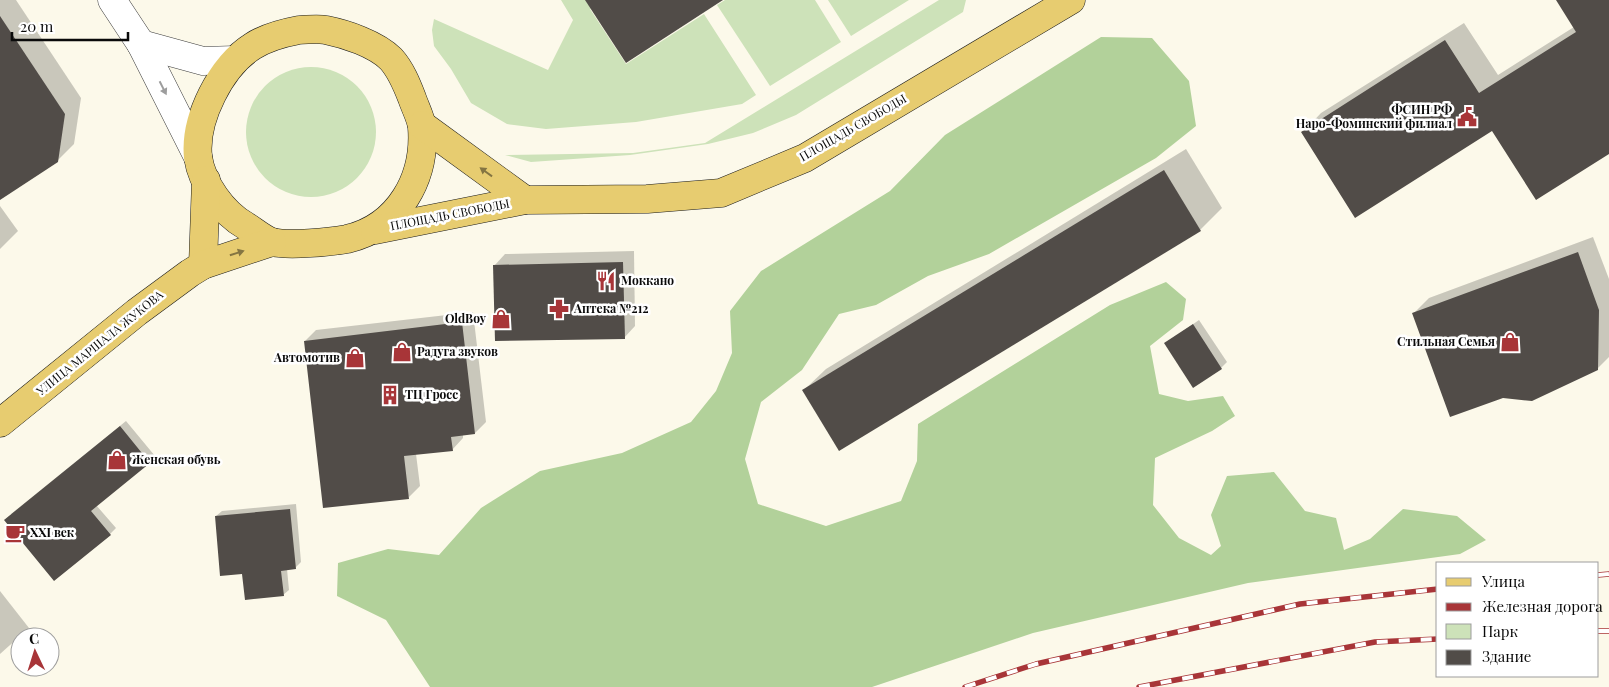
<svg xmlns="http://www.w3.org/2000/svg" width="1609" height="687" font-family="'Playfair Display',serif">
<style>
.green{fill:#cde2b9}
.forest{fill:#b2d19a}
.shadow{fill:#0003}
.building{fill:#514c48}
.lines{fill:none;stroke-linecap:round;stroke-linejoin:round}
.minor-casing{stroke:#3d3d3d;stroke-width:29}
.major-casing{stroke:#1b1b1b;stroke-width:29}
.minor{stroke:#fff;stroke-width:28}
.major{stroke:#e7cc70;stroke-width:28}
.rail-casing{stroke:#a83538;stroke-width:5.5}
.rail{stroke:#fff;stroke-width:4;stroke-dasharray:11;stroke-linecap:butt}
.oneway{fill:#9d9d9d}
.oneway2{fill:#847542}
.labels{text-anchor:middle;stroke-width:5;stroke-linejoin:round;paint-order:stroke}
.poi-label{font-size:12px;font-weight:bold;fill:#0a0a0a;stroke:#fff;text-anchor:start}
.street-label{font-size:12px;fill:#0a0a0a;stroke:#fff}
</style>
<rect width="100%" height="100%" fill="#fcf9ea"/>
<!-- green -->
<g class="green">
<polygon points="561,0 604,0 590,9 626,64 704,14 756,95 742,104 636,122 546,129 507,124 471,103 451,69 434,46 432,30 434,19 548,70 573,20"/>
<polygon points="725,0 815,0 841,42 770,86 717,5"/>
<polygon points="828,0 909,0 851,36"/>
<polygon points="939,0 966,0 963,12 796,115 753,133 708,144 630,155 531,162 505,155 633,153 705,143"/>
<circle cx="311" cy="132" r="65"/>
</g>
<!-- forest -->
<polygon class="forest" points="1101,37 1152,38 1189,81 1196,126 1156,158 989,254 928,276 876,305 839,314 802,370 761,402 745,459 758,504 826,526 901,501 917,461 918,424 1110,305 1166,282 1186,299 1183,320 1150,346 1159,394 1188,401 1223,396 1235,416 1212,431 1155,458 1153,505 1179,538 1211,555 1221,546 1211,515 1227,476 1274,472 1305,511 1336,518 1344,550 1370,539 1403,509 1457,516 1486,540 1460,554 1248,583 1033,633 872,687 430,687 386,620 337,596 338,563 388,549 439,555 481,508 540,471 622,453 691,422 716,391 732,353 730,311 761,271 890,191 945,135"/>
<!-- shadow -->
<g class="shadow">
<polygon points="0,0 16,0 81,98 74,144 57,161 0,199"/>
<polygon points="1557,0 1609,0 1609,152 1492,130 1303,132 1321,113 1464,23 1498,75 1574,27"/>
<polygon points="1186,149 1222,208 1200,230 839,449 804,390 826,369"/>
<polygon points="0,206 18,231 0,249"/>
<polygon points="1593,237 1609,279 1609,357 1597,369 1413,314 1429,298"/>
<polygon points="634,251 635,326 624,338 494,266 505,254"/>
<polygon points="473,312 486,422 475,433 463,435 463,438 452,450 416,454 420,486 409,497 305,341 316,330"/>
<polygon points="1199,320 1227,362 1221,368 1166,343"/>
<polygon points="126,421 155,456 96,505 116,528 110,534 11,514"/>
<polygon points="296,504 301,562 295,568 287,569 289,590 283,595 243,573 216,516 222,511"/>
<polygon points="0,591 29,628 0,654"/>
</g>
<!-- building -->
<g class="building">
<polygon points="585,0 723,0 626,63"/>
<polygon points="1556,0 1609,0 1609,154 1536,200 1492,131 1355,218 1301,132 1445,40 1479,93 1576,32"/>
<polygon points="0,16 65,114 58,162 0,200"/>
<polygon points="1164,170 1201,231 839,451 802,390"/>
<polygon points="1578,252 1599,310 1598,370 1532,401 1503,398 1450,417 1412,313"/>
<polygon points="623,262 625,339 495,341 493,265"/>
<polygon points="462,322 475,434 451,437 453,451 404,456 409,499 323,508 304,341"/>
<polygon points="1193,324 1222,369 1193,388 1164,343"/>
<polygon points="120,426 150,463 91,511 111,535 54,581 4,520"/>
<polygon points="290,509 296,569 281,571 284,596 245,600 242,574 220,576 215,516"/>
</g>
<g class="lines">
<defs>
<g id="minor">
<polyline points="112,0 141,44 198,157"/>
<polyline points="141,44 203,61 235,60"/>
</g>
<g id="major">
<path d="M299 30C307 30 317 28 326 30 346 34 376 44 391 59 401 70 407 85 412 98 415 107 421 118 422 127 426 178 399 227 347 239 331 242 288 246 272 242 263 239 254 231 246 226 223 213 202 184 198 157 194 119 221 66 253 46 267 37 283 33 299 30Z"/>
<polyline points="422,125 525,200"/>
<polyline points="375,230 525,200 647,199 721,193 805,158 1071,0"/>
<polyline points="203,265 206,180"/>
<polyline points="0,423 137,312 190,273 203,265 272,242"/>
</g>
</defs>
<!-- minor casing -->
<use href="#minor" class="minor-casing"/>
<!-- major casing -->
<use href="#major" class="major-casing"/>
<!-- minor -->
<use href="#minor" class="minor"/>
<!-- major -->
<use href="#major" class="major"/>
<defs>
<g id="rail">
<polyline points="1598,575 1609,574"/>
<polyline points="1598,631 1609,631"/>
<polyline points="965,687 1036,664 1300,604 1438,589"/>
<polyline points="1139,687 1375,642 1438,639"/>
</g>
</defs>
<!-- rail casing -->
<use href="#rail" class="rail-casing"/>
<!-- rail -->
<use href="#rail" class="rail"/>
</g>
<!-- one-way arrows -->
<defs><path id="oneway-solid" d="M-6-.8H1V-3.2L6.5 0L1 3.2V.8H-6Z" transform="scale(1.25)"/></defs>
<use class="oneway" href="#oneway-solid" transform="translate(163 88) rotate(63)"/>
<g class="oneway2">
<use href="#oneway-solid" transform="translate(486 172) rotate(-144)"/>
<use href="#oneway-solid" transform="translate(237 253) rotate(-18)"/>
</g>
<!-- icons -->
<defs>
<symbol id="civic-bare" viewBox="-9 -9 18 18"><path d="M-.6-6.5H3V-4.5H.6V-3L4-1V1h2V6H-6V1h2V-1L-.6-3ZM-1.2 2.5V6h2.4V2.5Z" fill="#a83538" stroke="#fff" stroke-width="2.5" paint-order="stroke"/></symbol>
<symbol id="restaurant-bare" viewBox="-9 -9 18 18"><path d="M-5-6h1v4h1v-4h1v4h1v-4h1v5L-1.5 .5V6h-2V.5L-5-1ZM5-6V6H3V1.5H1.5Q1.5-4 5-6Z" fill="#a83538" stroke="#fff" stroke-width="2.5" paint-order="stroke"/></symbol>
<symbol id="pharmacy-bare" viewBox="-9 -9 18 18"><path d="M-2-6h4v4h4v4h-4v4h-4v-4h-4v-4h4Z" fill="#a83538" stroke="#fff" stroke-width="2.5" paint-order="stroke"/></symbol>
<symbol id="shop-bare" viewBox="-9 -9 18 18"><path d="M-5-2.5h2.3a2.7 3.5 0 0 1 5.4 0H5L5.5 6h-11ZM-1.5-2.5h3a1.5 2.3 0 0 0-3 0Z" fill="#a83538" stroke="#fff" stroke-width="2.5" paint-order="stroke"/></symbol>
<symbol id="building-bare" viewBox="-9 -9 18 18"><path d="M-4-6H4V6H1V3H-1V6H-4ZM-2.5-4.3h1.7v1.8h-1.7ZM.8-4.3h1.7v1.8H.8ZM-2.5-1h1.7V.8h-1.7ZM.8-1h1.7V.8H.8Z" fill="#a83538" stroke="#fff" stroke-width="2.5" paint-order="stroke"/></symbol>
<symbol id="cafe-bare" viewBox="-9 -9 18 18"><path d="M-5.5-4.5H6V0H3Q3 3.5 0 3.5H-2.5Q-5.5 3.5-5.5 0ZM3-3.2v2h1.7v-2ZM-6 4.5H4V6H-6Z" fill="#a83538" stroke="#fff" stroke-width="2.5" paint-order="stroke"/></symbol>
</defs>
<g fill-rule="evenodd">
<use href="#civic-bare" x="1453" y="103" width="28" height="28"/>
<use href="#restaurant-bare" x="592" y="267" width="28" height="28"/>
<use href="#pharmacy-bare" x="545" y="295" width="28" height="28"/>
<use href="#shop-bare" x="487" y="305" width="28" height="28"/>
<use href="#shop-bare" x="1496" y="328" width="28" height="28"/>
<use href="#shop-bare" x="388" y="338" width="28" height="28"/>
<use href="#shop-bare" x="341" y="344" width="28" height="28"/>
<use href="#building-bare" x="376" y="381" width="28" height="28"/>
<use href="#shop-bare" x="103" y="446" width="28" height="28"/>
<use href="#cafe-bare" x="1" y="519" width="28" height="28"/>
</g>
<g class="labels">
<!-- poi labels -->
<g class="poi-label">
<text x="1452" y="114" text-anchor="end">ФСИН РФ<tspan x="1452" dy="14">Наро-Фоминский филиал</tspan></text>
<text x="621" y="285">Моккано</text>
<text x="574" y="313">Аптека №212</text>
<text x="486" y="323" text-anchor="end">OldBoy</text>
<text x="1495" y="346" text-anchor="end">Стильная Семья</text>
<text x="417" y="356">Радуга звуков</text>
<text x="340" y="362" text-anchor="end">Автомотив</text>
<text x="405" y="399">ТЦ Гросс</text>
<text x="132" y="464">Женская обувь</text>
<text x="30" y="537">XXI век</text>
</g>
<!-- street labels -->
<g class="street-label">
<text transform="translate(853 128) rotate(-30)" y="4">ПЛОЩАДЬ СВОБОДЫ</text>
<text transform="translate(450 215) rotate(-11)" y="4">ПЛОЩАДЬ СВОБОДЫ</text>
<text transform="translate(100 343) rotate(-39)" y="4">УЛИЦА МАРШАЛА ЖУКОВА</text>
</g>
</g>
<!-- legend -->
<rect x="1436" y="562" width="162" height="115" fill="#ffffff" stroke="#9d9d9d"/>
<rect x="1446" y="578" width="25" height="8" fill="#e7cc70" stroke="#9d9d9d"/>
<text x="1482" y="587" font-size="15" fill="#0a0a0a">Улица</text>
<rect x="1446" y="603" width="25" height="8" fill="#a83538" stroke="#9d9d9d"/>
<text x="1482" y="612" font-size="15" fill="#0a0a0a">Железная дорога</text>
<rect x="1446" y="624" width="25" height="15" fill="#cde2b9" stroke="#9d9d9d"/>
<text x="1482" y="637" font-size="15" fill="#0a0a0a">Парк</text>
<rect x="1446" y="650" width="25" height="15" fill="#514c48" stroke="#9d9d9d"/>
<text x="1482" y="662" font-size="15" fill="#0a0a0a">Здание</text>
<!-- north arrow -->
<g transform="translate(35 652) rotate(356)"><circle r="24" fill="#ffffff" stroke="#9d9d9d"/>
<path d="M0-4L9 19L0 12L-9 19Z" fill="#a83538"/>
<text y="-8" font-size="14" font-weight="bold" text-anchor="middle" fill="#0a0a0a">С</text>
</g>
<!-- scale -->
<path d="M12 32v8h116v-8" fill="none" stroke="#0a0a0a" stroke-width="2.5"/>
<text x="20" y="32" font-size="15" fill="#0a0a0a" stroke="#ffffff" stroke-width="4" paint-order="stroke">20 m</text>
</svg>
